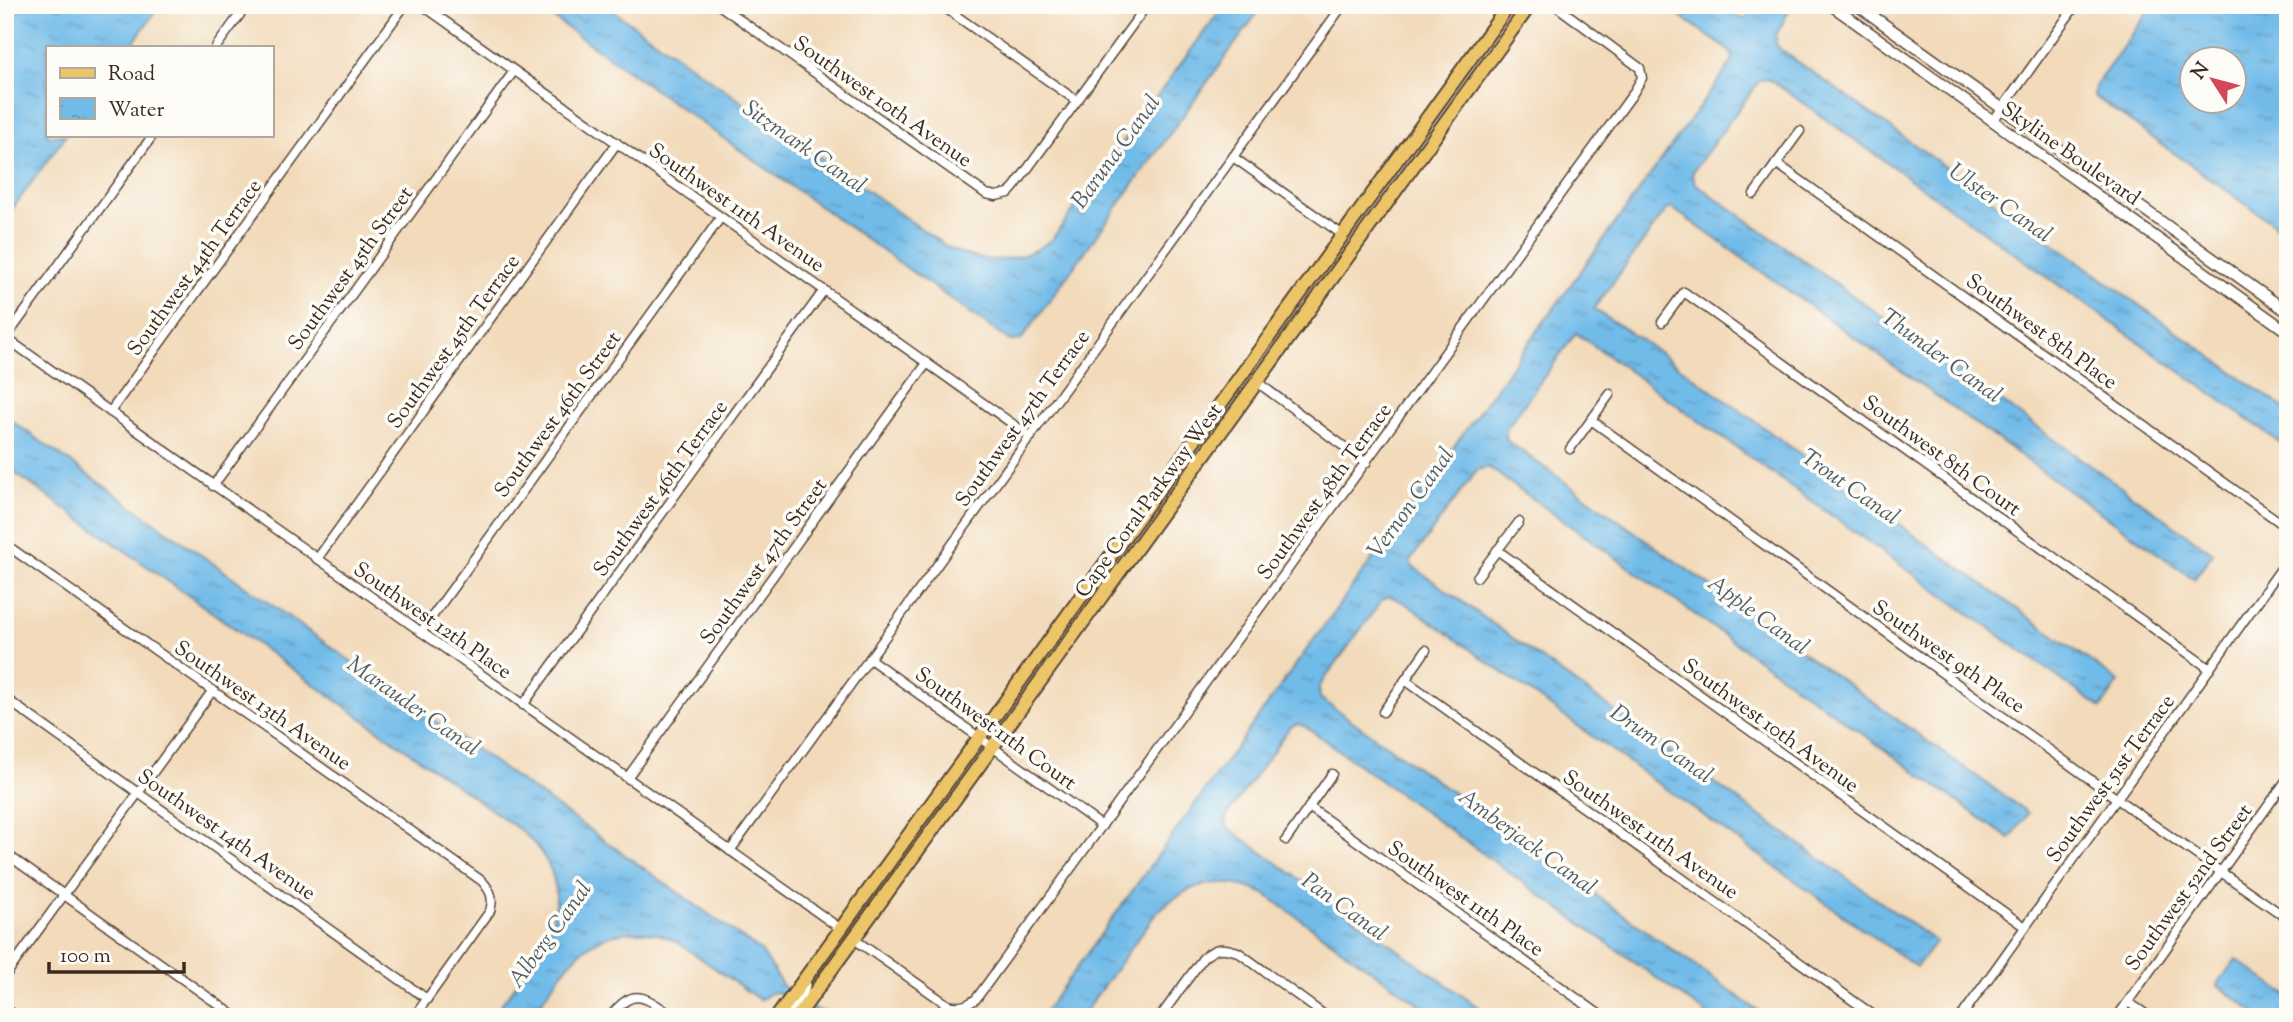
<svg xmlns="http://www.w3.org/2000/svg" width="2293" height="1022" font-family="'Sorts Mill Goudy',serif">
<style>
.water{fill:url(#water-ripples);stroke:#567284;stroke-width:2;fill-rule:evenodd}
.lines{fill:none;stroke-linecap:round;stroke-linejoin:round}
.minor-casing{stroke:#564435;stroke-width:11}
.tertiary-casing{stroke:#564435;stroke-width:13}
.primary-casing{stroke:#564435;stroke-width:16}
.minor{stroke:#fff;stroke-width:8}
.tertiary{stroke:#fff;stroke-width:10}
.primary{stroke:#edc569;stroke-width:12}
.labels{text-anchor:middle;stroke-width:7;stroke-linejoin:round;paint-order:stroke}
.street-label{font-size:21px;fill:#3b2a1e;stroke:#fdfcf7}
.water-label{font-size:23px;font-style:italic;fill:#4e5d65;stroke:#fdfcf7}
</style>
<defs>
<pattern id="water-ripples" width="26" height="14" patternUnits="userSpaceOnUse" patternTransform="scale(1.75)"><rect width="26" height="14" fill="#71bbe9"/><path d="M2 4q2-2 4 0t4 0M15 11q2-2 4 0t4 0" fill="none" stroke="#5e98bc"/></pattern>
</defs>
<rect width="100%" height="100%" fill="#fdfcf7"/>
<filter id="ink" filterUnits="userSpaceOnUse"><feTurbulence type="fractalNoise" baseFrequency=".0143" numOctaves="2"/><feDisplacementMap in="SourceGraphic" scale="14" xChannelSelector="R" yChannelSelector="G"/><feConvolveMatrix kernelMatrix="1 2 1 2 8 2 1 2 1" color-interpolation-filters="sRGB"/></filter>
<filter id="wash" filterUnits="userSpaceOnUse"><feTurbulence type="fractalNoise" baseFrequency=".00686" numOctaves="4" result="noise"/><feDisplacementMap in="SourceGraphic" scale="28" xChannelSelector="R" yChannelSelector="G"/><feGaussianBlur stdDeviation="1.57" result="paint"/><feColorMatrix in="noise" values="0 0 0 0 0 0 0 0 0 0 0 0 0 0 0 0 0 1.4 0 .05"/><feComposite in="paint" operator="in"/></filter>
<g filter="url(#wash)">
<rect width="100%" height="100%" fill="#f2daba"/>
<!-- water -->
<g class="water">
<polygon points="5,5 160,5 130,47 47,47 47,135 66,135 5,219"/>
<path d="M535 5H605L947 247C982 266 1021 264 1052 239L1224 5H1263L1021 340 1010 341Z"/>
<path d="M1665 5H1720L1737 17 1744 19 1762 5H1792L1776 35V44L1780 49 2288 411V448L1772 81 1767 79 1760 80 1694 170 1692 174 1695 183 2213 553 2194 579 1672 208 1666 210 1594 309 1640 339 2119 682 2101 708 1576 333 1506 429V440L2028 813 2010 839 1488 467 1477 470 1410 561 1411 565 1936 942 1916 967 1405 603 1390 596 1382 600 1319 687 1320 698 1767 1017H1711L1306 727 1298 724 1290 727 1228 814 1225 819 1227 827 1492 1017H1437L1265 894C1224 875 1191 881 1157 912L1081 1017H1041L1732 62V55L1728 50Z"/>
<path d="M2153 5H2288V234L2094 96 2096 85ZM2192 60H2234V102H2192Z"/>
<path d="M5 416 762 952 783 986 816 1010 848 1017H812L778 992 771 993 760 1000 676 941C647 926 608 929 582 951 562 968 547 995 531 1017H492C535 957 596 895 520 830L5 466Z"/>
<polygon points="2236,959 2288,996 2288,1017 2261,1017 2217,985"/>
</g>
</g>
<g filter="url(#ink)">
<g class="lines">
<defs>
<g id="minor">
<polyline points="422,5 1031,437"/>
<polyline points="719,5 986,194 996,196 1009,193 1015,186 1147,5"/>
<polyline points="941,5 1077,101"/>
<polyline points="216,47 247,5"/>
<polyline points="1993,121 2076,5"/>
<polyline points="1233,157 1343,235"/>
<polyline points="1776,163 2288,528"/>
<polyline points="1754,194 1800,131"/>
<polyline points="1662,322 1684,292 2210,669"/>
<polyline points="6,338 841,929"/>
<polyline points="5,339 153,135"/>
<polyline points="1257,382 1366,463"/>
<polyline points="110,412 405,5"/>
<polyline points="1591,420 2134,811 2288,919"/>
<polyline points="1570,449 1610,394"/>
<polyline points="213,486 514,71"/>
<path d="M5 544 482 881C491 891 494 898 490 911L414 1017"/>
<polyline points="1497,550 2025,927"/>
<polyline points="317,559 617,143"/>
<polyline points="1477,577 1519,522"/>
<polyline points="421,632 721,217"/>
<polyline points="870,659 1102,826"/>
<polyline points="1405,680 1876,1017"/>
<polyline points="5,698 427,999"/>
<polyline points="523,705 824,290"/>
<polyline points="1383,712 1426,650"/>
<polyline points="627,778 927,363"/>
<polyline points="1309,807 1603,1017"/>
<polyline points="1286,840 1332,774"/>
<polyline points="730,851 1343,5"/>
<polyline points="5,853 236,1017"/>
<path d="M854 939 948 1005C960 1008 966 1006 976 999L1632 95 1642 78 1640 68 1555 5"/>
<polyline points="5,976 213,690"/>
<polyline points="2128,1002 2150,1017"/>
<polyline points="5,1008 17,1017"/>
<path d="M610 1017C634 984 646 998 674 1017"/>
<polyline points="786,1017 804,993 806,982"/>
<path d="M1160 1017 1203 958C1216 947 1222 947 1238 952L1327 1017"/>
<polyline points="1961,1017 2288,559"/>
<polyline points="2117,1017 2288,778"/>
</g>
<g id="tertiary">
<polyline points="1831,5 2288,332"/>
<polyline points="1857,5 2288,312"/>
</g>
<g id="primary">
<polyline points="777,1017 1509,5"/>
<polyline points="797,1017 1530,5"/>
</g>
</defs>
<!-- minor casing -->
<use href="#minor" class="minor-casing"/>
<!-- tertiary casing -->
<use href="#tertiary" class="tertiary-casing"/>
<!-- primary casing -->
<use href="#primary" class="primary-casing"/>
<!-- minor -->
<use href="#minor" class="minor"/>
<!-- tertiary -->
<use href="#tertiary" class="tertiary"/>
<!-- primary -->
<use href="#primary" class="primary"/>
</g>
</g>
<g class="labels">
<!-- street labels -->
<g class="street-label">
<text transform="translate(883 101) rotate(35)" y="7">Southwest 10th Avenue</text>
<text transform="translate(2071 153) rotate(35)" y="7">Skyline Boulevard</text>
<text transform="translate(737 207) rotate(35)" y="7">Southwest 11th Avenue</text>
<text transform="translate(194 267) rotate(-54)" y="7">Southwest 44th Terrace</text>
<text transform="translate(350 268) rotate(-54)" y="7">Southwest 45th Street</text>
<text transform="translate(2042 331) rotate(36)" y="7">Southwest 8th Place</text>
<text transform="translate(453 341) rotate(-54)" y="7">Southwest 45th Terrace</text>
<text transform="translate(557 414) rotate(-54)" y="7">Southwest 46th Street</text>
<text transform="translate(1022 418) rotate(-54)" y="7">Southwest 47th Terrace</text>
<text transform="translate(1942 455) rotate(36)" y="7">Southwest 8th Court</text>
<text transform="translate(660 488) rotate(-54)" y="7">Southwest 46th Terrace</text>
<text transform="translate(1324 491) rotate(-54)" y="7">Southwest 48th Terrace</text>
<text transform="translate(1148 500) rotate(-54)" y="7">Cape Coral Parkway West</text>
<text transform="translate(763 561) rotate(-54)" y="7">Southwest 47th Street</text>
<text transform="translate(433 620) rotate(35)" y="7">Southwest 12th Place</text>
<text transform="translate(1949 656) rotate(35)" y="7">Southwest 9th Place</text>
<text transform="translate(263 705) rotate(35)" y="7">Southwest 13th Avenue</text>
<text transform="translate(1771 725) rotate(36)" y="7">Southwest 10th Avenue</text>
<text transform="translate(996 728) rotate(36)" y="7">Southwest 11th Court</text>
<text transform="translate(2110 778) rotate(-54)" y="7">Southwest 51st Terrace</text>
<text transform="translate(227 834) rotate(35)" y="7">Southwest 14th Avenue</text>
<text transform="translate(1651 834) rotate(35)" y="7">Southwest 11th Avenue</text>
<text transform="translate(2188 887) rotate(-54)" y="7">Southwest 52nd Street</text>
<text transform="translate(1466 898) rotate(35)" y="7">Southwest 11th Place</text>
</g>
<!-- water labels -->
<g class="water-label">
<text transform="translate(805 146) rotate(35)" y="8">Sitzmark Canal</text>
<text transform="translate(1115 151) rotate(-54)" y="8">Baruna Canal</text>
<text transform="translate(2001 202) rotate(35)" y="8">Ulster Canal</text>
<text transform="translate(1942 355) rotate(36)" y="8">Thunder Canal</text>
<text transform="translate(1851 486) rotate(35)" y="8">Trout Canal</text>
<text transform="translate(1410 502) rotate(-54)" y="8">Vernon Canal</text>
<text transform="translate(1759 614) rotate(36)" y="8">Apple Canal</text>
<text transform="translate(414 705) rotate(35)" y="8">Marauder Canal</text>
<text transform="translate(1662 743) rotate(35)" y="8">Drum Canal</text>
<text transform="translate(1528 841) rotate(36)" y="8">Amberjack Canal</text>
<text transform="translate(1345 906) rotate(36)" y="8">Pan Canal</text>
<text transform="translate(549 934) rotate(-54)" y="8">Alberg Canal</text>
</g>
</g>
<!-- margin -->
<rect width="2293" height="1022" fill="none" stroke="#fdfcf7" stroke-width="28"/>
<!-- legend -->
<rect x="46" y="46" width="228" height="91" fill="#fdfcf7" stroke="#afa8a0" stroke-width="2"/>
<rect x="60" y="68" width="35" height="10" fill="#edc569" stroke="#afa8a0" stroke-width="2"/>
<text x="108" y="80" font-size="21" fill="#3b2a1e">Road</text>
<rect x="60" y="98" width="35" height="21" fill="url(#water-ripples)" stroke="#afa8a0" stroke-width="2"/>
<text x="108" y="116" font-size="21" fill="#3b2a1e">Water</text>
<!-- north arrow -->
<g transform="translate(2213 80) rotate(306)"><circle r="33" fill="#fdfcf7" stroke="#afa8a0" stroke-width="2"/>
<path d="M0-5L12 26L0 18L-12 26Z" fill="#d1495b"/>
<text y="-10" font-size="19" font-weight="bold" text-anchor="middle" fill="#3b2a1e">N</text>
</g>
<!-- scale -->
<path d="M49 962v10h135v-10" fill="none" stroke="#3b2a1e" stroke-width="3.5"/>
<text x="60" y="962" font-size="21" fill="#3b2a1e" stroke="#fdfcf7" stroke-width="5" paint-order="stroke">100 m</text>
</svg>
